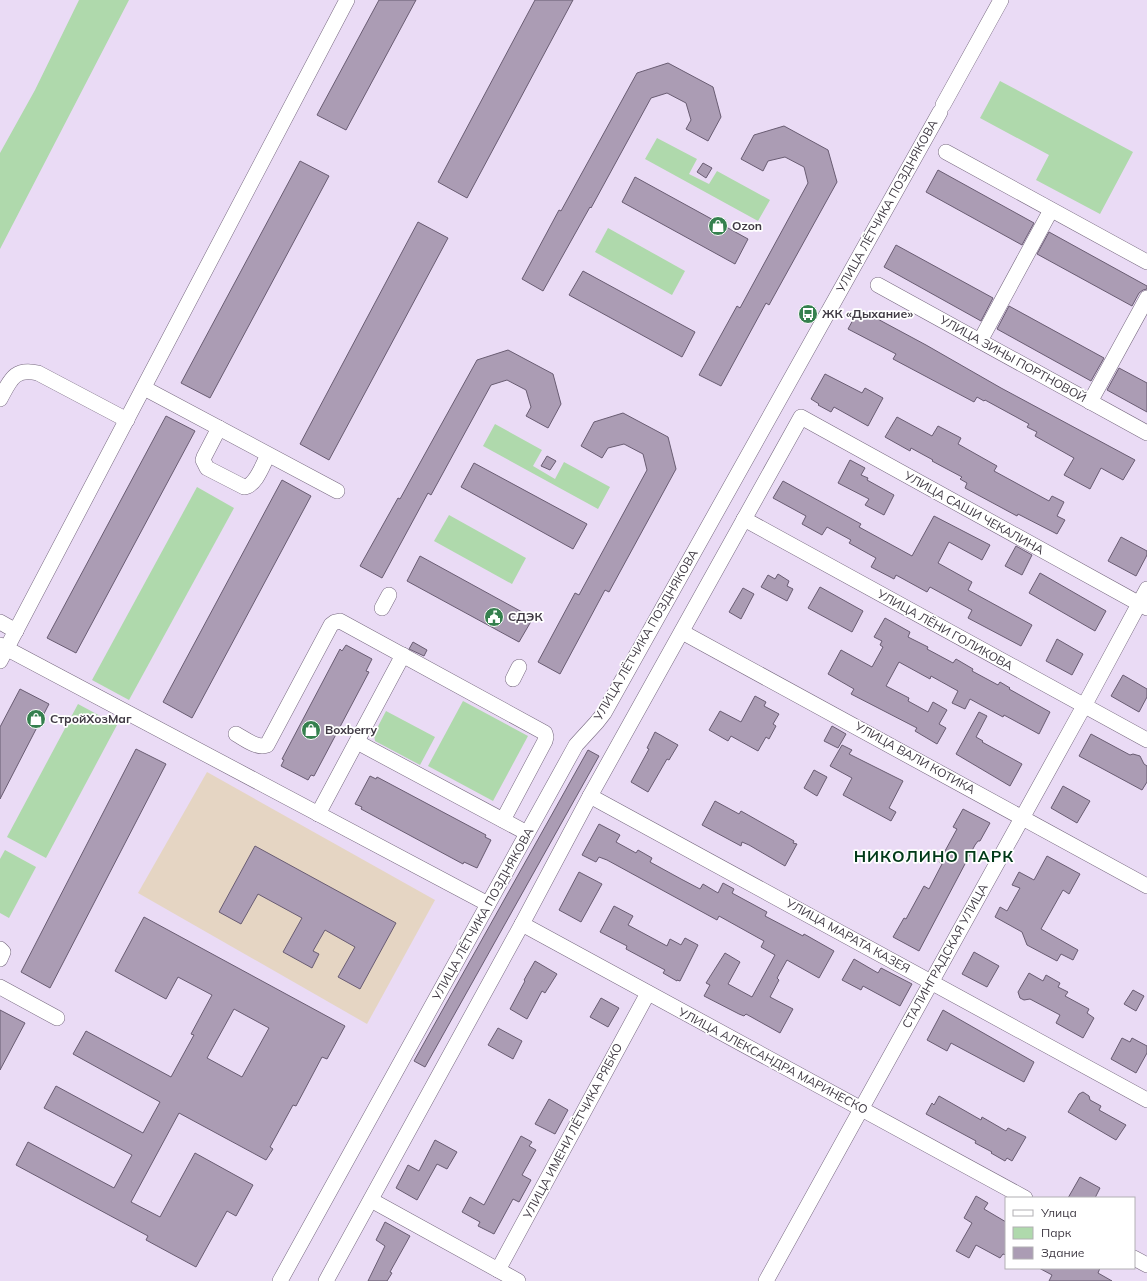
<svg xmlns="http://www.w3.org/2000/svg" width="1147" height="1281" font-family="Mulish,sans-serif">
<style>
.education{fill:#e5d5c3}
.green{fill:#afd9ac}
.building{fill:#ab9cb4;stroke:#695c72;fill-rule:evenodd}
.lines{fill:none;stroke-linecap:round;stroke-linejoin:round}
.minor-casing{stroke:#76687f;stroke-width:16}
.minor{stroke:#fff;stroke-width:15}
.labels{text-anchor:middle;stroke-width:3.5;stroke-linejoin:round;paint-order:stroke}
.street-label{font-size:12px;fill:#3f3943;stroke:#fff}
.poi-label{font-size:12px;font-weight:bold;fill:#3f3943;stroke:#fff;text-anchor:start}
.district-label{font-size:16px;font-weight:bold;letter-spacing:1px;fill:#003918;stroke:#fff}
</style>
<rect width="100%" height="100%" fill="#eadbf5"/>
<!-- education -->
<polygon class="education" points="207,772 435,900 367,1024 138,893"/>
<!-- green -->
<g class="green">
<polygon points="79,0 129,0 0,249 0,153 35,90"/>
<polygon points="1000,81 1133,152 1100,214 1036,180 1049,155 980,118"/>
<polygon points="657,138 697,159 689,174 709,184 717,171 770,200 758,221 645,159"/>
<polygon points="608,228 685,271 672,295 595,252"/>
<polygon points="495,424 542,450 533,466 555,479 564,462 610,487 598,509 483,446"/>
<polygon points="197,487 234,508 129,700 92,680"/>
<polygon points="449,515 526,558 512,584 434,541"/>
<polygon points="463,701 528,736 493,801 428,766"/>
<polygon points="78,704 117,725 46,858 7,837"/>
<polygon points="386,711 435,737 420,765 375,741 374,734"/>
<polygon points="5,850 36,867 9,918 0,913 0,859"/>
</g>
<!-- building -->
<g class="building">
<polygon points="379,0 416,0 346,130 317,115"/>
<polygon points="535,0 573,0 467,198 438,182"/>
<polygon points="668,63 713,87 721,117 708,141 686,129 691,120 686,103 667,93 651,98 591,208 590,207 543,291 522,279 559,210 561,211 637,73"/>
<polygon points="784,126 828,150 837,182 769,305 766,303 721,386 699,375 737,306 740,308 808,183 804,167 785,157 768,161 763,171 741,159 754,135"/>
<polygon points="300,161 329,176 210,398 181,383"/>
<polygon points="703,163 712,168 706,178 697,172"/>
<polygon points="938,170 1034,223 1022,245 926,192"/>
<polygon points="635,177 748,239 735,264 622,202"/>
<polygon points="418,222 448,238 329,460 300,444"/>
<polygon points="1049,232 1147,286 1147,289 1143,290 1139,293 1132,306 1037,254"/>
<polygon points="896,245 993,298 981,321 884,267"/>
<polygon points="583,271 695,332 682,357 569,295"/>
<polygon points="1009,306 1104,358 1091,381 997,329"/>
<polygon points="859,309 926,345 1001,388 1135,460 1123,480 1101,468 1090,489 1064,475 1074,458 1035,436 1037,432 1027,427 1029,424 985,400 984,401 977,397 974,402 893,359 896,354 848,329"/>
<polygon points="508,350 553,374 561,404 548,428 526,416 531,407 526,390 507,380 491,385 431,495 428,493 382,578 360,566 398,498 400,499 477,360"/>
<polygon points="1119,368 1147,383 1147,412 1107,390"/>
<polygon points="825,374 862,393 865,388 883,398 868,426 834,407 831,412 818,405 819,404 811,399"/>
<polygon points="623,413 668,437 676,469 609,592 605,590 560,674 538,662 575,593 579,595 647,470 643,454 624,444 608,448 602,458 581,446 594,422"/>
<polygon points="166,416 195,431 76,653 47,638"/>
<polygon points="897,417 932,436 938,426 961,438 958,444 997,466 994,471 1049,501 1052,496 1064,502 1057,516 1065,520 1057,534 1018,514 1017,516 965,488 967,483 960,479 962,477 932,461 933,460 911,448 910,451 885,437"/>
<polygon points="547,456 556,461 550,470 541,466"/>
<polygon points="850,460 865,468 861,475 868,478 867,480 894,495 884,515 865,505 869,499 838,483"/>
<polygon points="474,463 587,524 573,549 461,487"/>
<polygon points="282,480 311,496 192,718 163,702"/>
<polygon points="783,481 861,524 859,527 912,556 934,516 990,545 982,560 949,542 938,563 972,582 968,590 1032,625 1021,646 968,618 972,610 930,587 927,592 896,575 894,579 871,567 876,558 849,543 851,540 827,527 822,535 802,524 806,516 773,498"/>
<polygon points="1121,537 1147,551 1147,555 1136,576 1108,561"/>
<polygon points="1016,546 1032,555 1022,575 1005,566"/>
<polygon points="420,556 533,618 519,642 407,581"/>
<polygon points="1040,573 1106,611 1095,631 1029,593"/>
<polygon points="778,574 789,581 787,586 793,589 787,601 761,587 768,575 775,579"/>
<polygon points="820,587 863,611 852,632 808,608"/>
<polygon points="743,588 754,594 741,619 729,612"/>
<polygon points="885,618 910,632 908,637 928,647 927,649 953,663 956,659 973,669 972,671 998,685 1000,682 1010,688 1009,689 1050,712 1039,734 1004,715 1003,717 970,699 965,709 952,703 958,691 931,676 930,679 899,662 886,686 909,698 908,701 928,712 933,702 947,710 939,724 946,728 937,744 915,731 917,728 851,694 854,689 828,674 841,650 872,667 883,647 880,645 882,641 874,637"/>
<polygon points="1057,639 1083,654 1072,675 1046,661"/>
<polygon points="413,642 427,650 424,656 409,649"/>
<polygon points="346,645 372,659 366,671 369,672 314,776 311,775 308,780 281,766 284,760 282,759 340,649 342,651"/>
<polygon points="1123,675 1147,689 1147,697 1139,712 1111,696"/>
<polygon points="20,689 49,704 0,799 0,727"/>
<polygon points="755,696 766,702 764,706 779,714 773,724 776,726 769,739 766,737 758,751 731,736 728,741 709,730 720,711 741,722"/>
<polygon points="979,712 987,716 976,737 983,741 982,742 1022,764 1010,786 956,754"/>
<polygon points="832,726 846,734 838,748 824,741"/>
<polygon points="655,732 678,745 669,760 667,759 648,792 631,782 649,749 647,748"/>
<polygon points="1091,734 1130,755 1133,754 1140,756 1144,764 1147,766 1147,782 1142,790 1079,756"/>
<polygon points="842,745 852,750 849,754 903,781 889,808 896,812 891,821 843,795 852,778 830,766"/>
<polygon points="136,749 166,764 50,988 21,972"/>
<polygon points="588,750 599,756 425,1067 414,1061"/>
<polygon points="814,770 827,777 817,796 804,788"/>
<polygon points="370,776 376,779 377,777 486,835 485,837 491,840 477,868 464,862 463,864 361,809 362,807 355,804"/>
<polygon points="1063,786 1090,801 1077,823 1051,808"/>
<polygon points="715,801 739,814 741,811 794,841 793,843 797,844 785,866 749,845 742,842 741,846 702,825"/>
<polygon points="963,809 990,823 980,841 978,841 975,845 919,951 893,937 904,918 906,919 924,886 929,889 942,864 939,862 957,829 953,827"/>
<polygon points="599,824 620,835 616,842 636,853 638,850 652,858 650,862 681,879 700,889 703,884 718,893 723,883 734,889 732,893 767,912 765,916 803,936 804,934 834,951 819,978 787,960 777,978 779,980 770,997 793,1009 780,1033 746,1014 744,1016 739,1014 704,996 710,985 706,983 725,953 740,962 728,984 752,997 775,955 761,947 764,941 719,916 717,920 607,860 599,857 596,862 582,855"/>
<polygon points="255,846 396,923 360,989 338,977 355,947 325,930 313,951 319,954 312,968 283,952 302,918 258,894 241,924 219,912"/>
<polygon points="1047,856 1080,874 1069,894 1063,890 1041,929 1078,950 1073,960 1061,954 1057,961 1027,945 1022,932 995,917 1000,907 1007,911 1020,888 1012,885 1019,872 1034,880"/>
<polygon points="579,872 602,884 581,922 559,910"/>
<polygon points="614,906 633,916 628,925 667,946 670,939 681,945 685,938 698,945 680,981 677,980 677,981 663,973 665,970 626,949 627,946 600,932"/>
<path d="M144 917 345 1026 327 1059 322 1057 296 1106 293 1105 270 1147 273 1149 266 1160 179 1113 131 1202 160 1217 195 1153 253 1185 236 1216 227 1211 196 1267 146 1240 148 1236 16 1165 28 1142 114 1188 132 1155 44 1108 56 1086 143 1133 160 1102 73 1054 86 1031 171 1077 194 1035 191 1034 212 995 178 977 166 999 115 971ZM234 1009 269 1028 242 1077 207 1058Z"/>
<polygon points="974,952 999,966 987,987 962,974"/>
<polygon points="854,959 878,973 881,968 912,984 900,1006 863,986 861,990 842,980"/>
<polygon points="535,961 557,974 545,993 542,991 527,1019 510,1009 525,981 524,980"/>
<polygon points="1029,973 1043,981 1046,975 1060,983 1058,987 1068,992 1065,996 1089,1009 1087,1013 1094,1018 1083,1038 1056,1023 1060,1015 1030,999 1024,1000 1020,998 1018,992"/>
<polygon points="1133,990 1144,996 1136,1011 1124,1004"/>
<polygon points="601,998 619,1008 608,1027 590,1017"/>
<polygon points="0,1010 25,1023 0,1070"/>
<polygon points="943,1010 1034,1062 1024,1082 951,1043 947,1051 927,1040"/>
<polygon points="498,1028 522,1041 513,1059 488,1045"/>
<polygon points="1122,1038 1130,1042 1132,1038 1147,1046 1147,1053 1136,1073 1111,1059"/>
<polygon points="1083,1092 1089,1096 1090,1100 1101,1106 1099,1110 1126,1125 1116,1140 1068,1112 1079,1094"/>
<polygon points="939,1096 981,1120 982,1117 1006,1131 1008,1128 1026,1137 1012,1161 1007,1158 1005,1161 991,1153 992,1152 975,1143 976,1141 926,1114 932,1103 934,1105"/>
<polygon points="549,1099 568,1110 555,1134 535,1124"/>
<polygon points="521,1136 532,1142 529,1146 536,1150 522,1175 531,1180 519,1202 513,1199 494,1234 478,1226 480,1222 462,1212 470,1197 484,1205"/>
<polygon points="435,1140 457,1152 447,1169 437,1164 417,1200 396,1188 408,1165 419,1171"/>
<polygon points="1080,1177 1100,1188 1095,1198 1068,1198"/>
<polygon points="976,1196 988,1203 984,1209 1006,1222 1006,1255 1003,1254 1000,1258 976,1245 969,1258 956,1251 972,1223 964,1218"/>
<polygon points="385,1222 410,1236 390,1272 392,1273 387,1281 368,1281 385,1246 376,1240"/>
<polygon points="1039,1268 1100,1268 1098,1273 1112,1281 1049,1281 1052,1275"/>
</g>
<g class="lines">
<defs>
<g id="minor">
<polyline points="943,105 1001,0"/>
<polyline points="946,152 1147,262"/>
<polyline points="878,285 1147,433"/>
<polyline points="980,341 1051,210"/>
<polyline points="144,388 337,491"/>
<path d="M0 399C10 381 14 367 38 373L127 420"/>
<polyline points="1090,402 1147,298"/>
<path d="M219 428 204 457 203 460 207 468 244 487C256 486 263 464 268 455"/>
<polyline points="744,519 1147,740"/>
<polyline points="382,608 389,595"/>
<polyline points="0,622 16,631"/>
<polyline points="682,632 1147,886"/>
<polyline points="0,645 488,904"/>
<polyline points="0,661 347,0"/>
<polyline points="513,679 519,667"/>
<path d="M236 734C245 739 257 749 267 745L331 625 335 622 340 621 545 733 546 737 545 741 503 820"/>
<polyline points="357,742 527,833"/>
<polyline points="590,796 1147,1100"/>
<polyline points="318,814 403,655"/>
<polyline points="522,924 1025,1198"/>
<polyline points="0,949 3,952 0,959"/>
<polyline points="0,987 57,1018"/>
<polyline points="371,1200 518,1281"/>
<polyline points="1134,1258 1147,1265"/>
<polyline points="498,1270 648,993"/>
<polyline points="280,1281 576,745 597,722 604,713 940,112"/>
<polyline points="326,1281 522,924 590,796 801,417 1147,608"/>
<polyline points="766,1281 1084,706 1147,589"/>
</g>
</defs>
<!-- minor casing -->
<use href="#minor" class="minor-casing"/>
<!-- minor -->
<use href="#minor" class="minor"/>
</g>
<!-- icons -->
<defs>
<symbol id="shop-disc" viewBox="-11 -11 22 22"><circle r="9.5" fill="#35804e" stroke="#fff"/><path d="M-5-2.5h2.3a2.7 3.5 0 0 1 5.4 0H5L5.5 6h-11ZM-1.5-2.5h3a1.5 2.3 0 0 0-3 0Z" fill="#fff"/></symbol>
<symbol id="bus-disc" viewBox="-11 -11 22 22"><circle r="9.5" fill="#35804e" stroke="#fff"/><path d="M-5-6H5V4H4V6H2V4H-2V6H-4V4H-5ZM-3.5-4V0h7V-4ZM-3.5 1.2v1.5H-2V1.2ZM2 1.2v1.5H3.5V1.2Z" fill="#fff"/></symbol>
<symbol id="civic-disc" viewBox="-11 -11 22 22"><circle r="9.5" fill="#35804e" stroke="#fff"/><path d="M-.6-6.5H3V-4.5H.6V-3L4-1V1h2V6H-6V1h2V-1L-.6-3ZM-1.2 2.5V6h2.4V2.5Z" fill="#fff"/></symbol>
</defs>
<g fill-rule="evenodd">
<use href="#shop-disc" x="707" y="215" width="22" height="22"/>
<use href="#bus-disc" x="797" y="303" width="22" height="22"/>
<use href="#civic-disc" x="483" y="606" width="22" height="22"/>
<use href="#shop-disc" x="25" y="708" width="22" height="22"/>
<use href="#shop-disc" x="300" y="719" width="22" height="22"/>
</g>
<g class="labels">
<!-- street labels -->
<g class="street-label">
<text transform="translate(887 206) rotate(-61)" y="4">УЛИЦА ЛЁТЧИКА ПОЗДНЯКОВА</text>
<text transform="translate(1013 359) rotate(29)" y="4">УЛИЦА ЗИНЫ ПОРТНОВОЙ</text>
<text transform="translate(974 513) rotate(29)" y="4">УЛИЦА САШИ ЧЕКАЛИНА</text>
<text transform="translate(945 630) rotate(29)" y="4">УЛИЦА ЛЁНИ ГОЛИКОВА</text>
<text transform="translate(646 635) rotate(-60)" y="4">УЛИЦА ЛЁТЧИКА ПОЗДНЯКОВА</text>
<text transform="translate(915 758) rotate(29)" y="4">УЛИЦА ВАЛИ КОТИКА</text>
<text transform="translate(483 914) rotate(-61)" y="4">УЛИЦА ЛЁТЧИКА ПОЗДНЯКОВА</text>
<text transform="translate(848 936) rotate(29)" y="4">УЛИЦА МАРАТА КАЗЕЯ</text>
<text transform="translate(945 956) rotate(-61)" y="4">СТАЛИНГРАДСКАЯ УЛИЦА</text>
<text transform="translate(773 1061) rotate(28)" y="4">УЛИЦА АЛЕКСАНДРА МАРИНЕСКО</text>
<text transform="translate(573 1131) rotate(-62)" y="4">УЛИЦА ИМЕНИ ЛЁТЧИКА РЯБКО</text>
</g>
<!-- poi labels -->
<g class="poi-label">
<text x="732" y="230">Ozon</text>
<text x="822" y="318">ЖК «Дыхание»</text>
<text x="508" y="621">СДЭК</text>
<text x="50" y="723">СтройХозМаг</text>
<text x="325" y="734">Boxberry</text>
</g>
<!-- district labels -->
<g class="district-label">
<text x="934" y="862">НИКОЛИНО ПАРК</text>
</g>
</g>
<!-- legend -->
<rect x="1005" y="1197" width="130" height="72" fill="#ffffff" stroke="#b2b0b4"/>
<rect x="1013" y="1210" width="20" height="6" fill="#ffffff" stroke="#b2b0b4"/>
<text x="1041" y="1217" font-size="12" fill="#3f3943">Улица</text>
<rect x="1013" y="1227" width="20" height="12" fill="#afd9ac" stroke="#b2b0b4"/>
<text x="1041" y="1237" font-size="12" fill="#3f3943">Парк</text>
<rect x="1013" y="1247" width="20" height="12" fill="#ab9cb4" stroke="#b2b0b4"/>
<text x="1041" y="1257" font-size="12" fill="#3f3943">Здание</text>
</svg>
